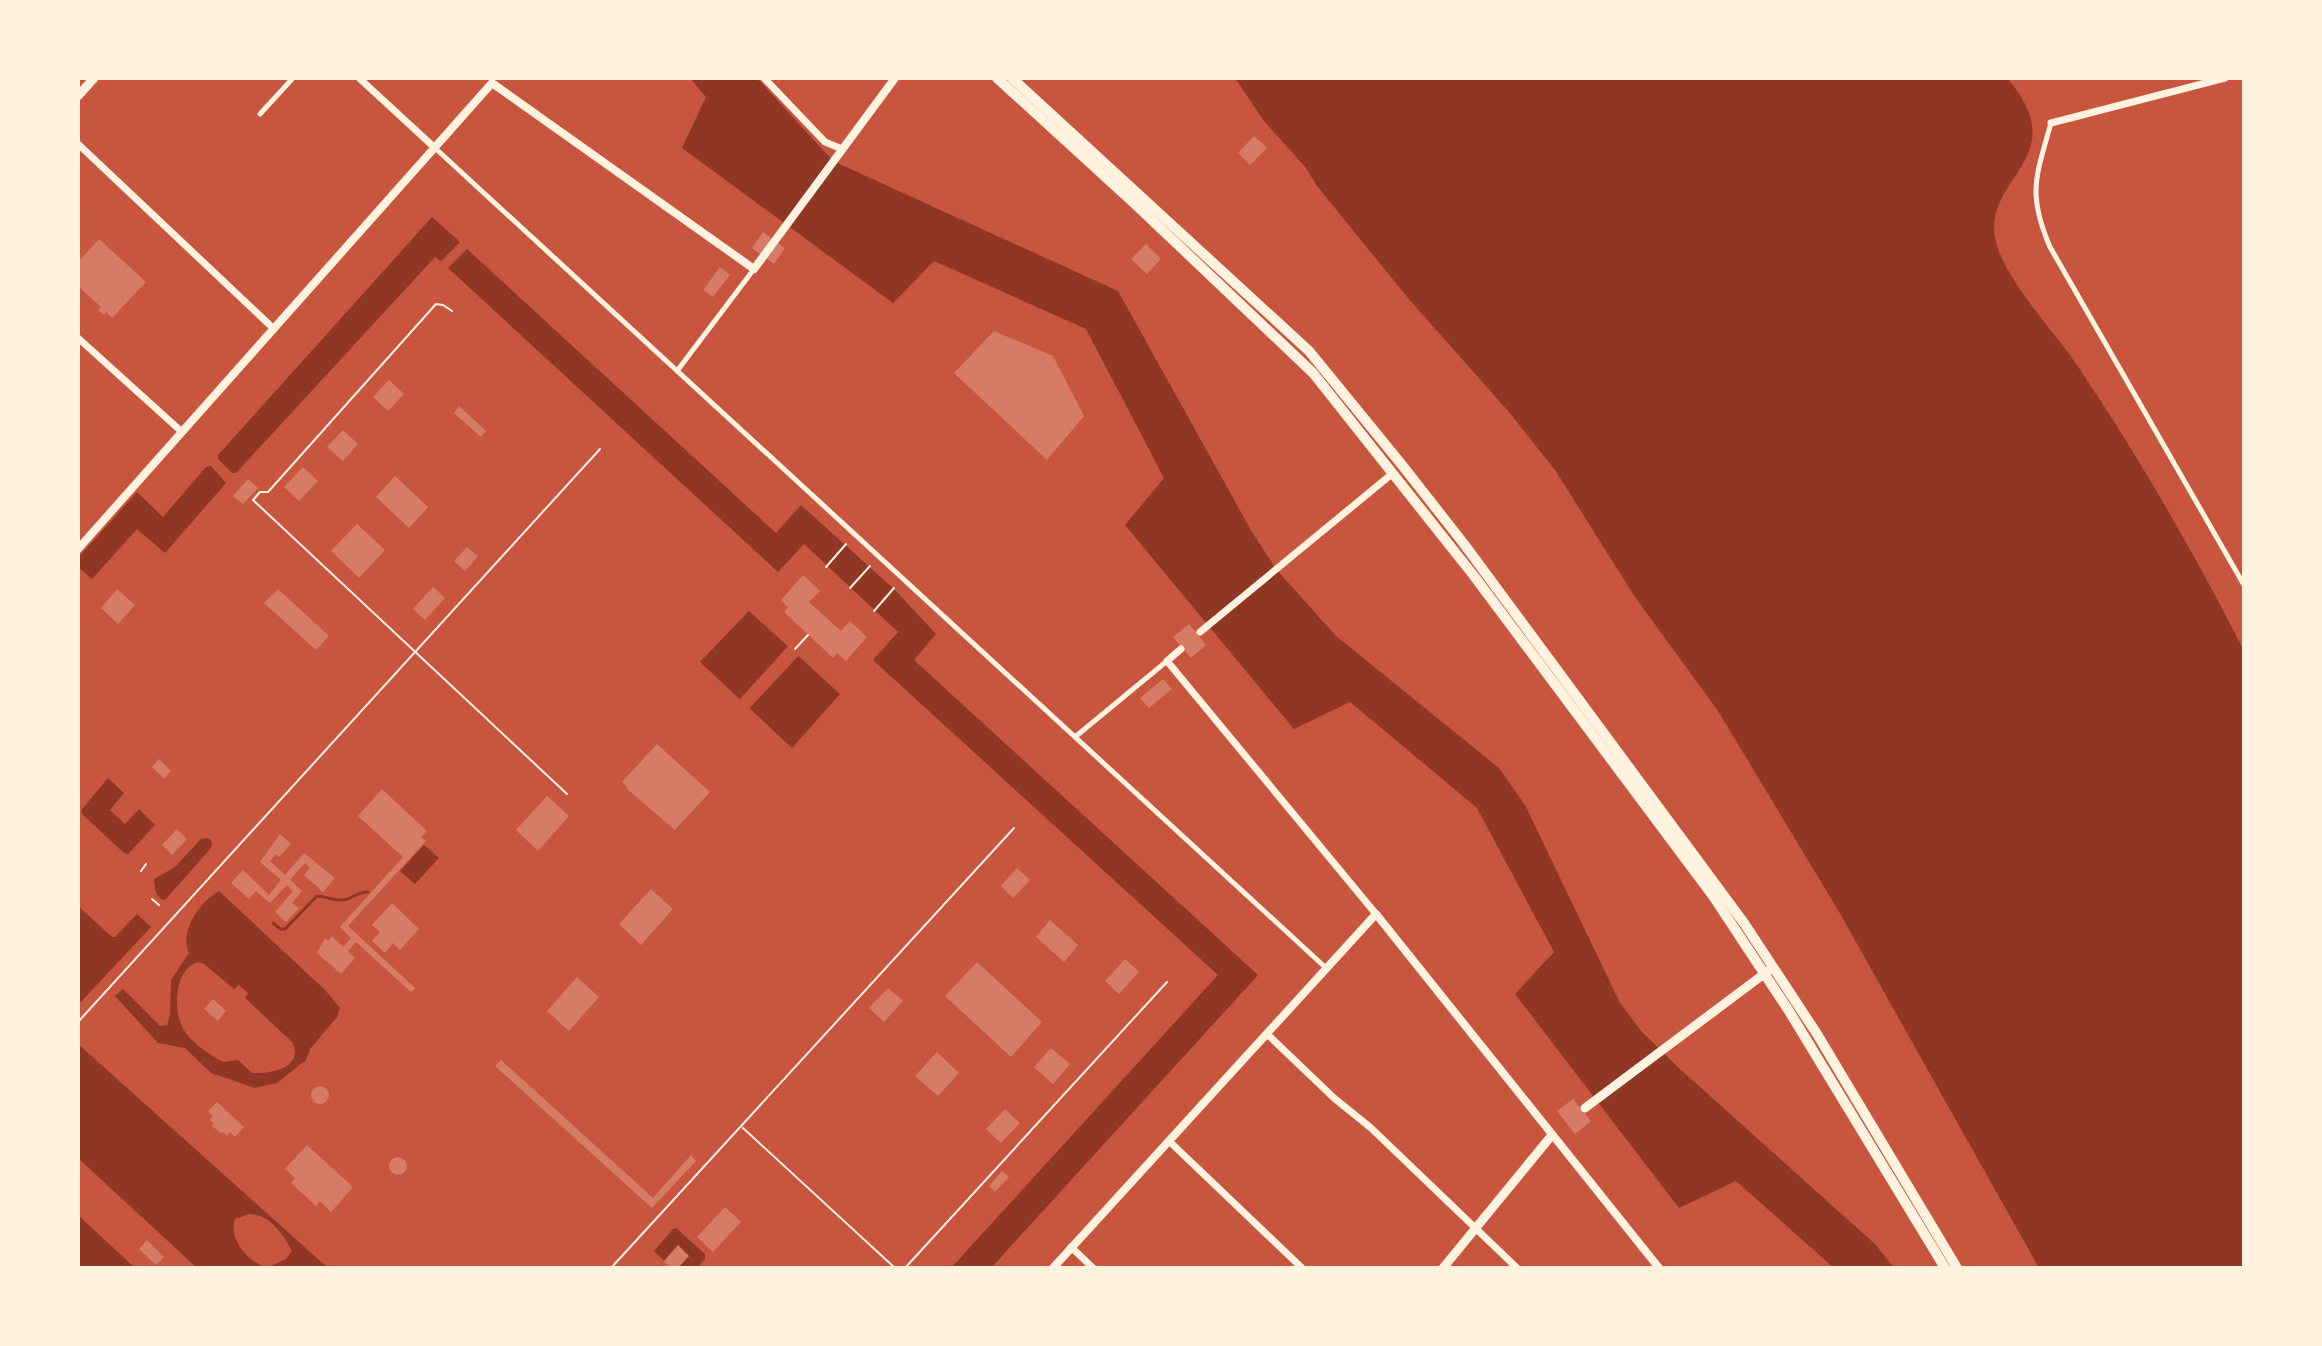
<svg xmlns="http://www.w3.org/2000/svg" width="2322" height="1346" font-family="Roboto,sans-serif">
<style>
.water{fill:#8f3625;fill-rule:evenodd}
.pier{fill:#c8553d}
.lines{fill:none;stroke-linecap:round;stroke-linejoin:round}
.stream{stroke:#8f3625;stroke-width:3}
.building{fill:#d67c66}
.path{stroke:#fff3e0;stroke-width:2}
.pedestrian{stroke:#fff3e0;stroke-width:5}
.minor{stroke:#fff3e0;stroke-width:7}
.tertiary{stroke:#fff3e0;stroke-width:8}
.secondary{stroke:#fff3e0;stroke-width:9}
.primary{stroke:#fff3e0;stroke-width:10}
</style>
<rect width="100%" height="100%" fill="#c8553d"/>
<!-- water -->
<g class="water">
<polygon points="690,78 757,78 833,161 1118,291 1252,532 1276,569 1336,636 1499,768 1525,805 1620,1003 1642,1032 1680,1069 1876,1245 1894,1268 1834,1268 1736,1181 1679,1208 1515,994 1554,952 1477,808 1350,702 1294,729 1125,525 1164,478 1086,329 934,261 893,303 682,148 706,97"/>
<path d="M1235 78H2007C2081 164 1968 178 2000 254 2018 295 2054 331 2079 368 2140 459 2195 554 2244 651V1268H2039L1838 910 1718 711 1635 597 1555 470 1509 412 1408 298 1317 186 1306 168 1264 121Z"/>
<polygon points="432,217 460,242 441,261 435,257 236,473 232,473 218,459 218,455"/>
<polygon points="467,249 776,533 801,505 896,591 936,634 914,660 1258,975 991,1268 951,1268 1218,975 873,660 898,632 804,544 778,572 448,268"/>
<polygon points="211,466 226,483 165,553 137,529 92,579 78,567 78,558 137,492 163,517 206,467"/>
<polygon points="749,611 840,694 792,748 700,662"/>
<polygon points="108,778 124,793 110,810 125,824 139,809 155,825 128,854 124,853 82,814 82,809"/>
<path d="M208 838 212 842 211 848 165 900C155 899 155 887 154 879L175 867 201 839Z"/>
<polygon points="424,845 439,858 415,884 400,871"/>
<path d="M219 891 325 990 340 1008 337 1017 310 1049 306 1060 277 1083 255 1088 211 1073 185 1048 158 1043 115 996 123 989 160 1026 167 1025 170 1015 171 980 189 953C179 931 200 902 219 891ZM198 962 204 964 234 989 239 985 248 993 245 998 292 1042C305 1068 270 1074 252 1073L238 1060 223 1062C207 1053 188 1041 181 1024 173 1006 176 968 198 962Z"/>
<polygon points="78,906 112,937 115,937 137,914 151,927 78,1005"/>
<path d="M78 1044 328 1268H197L78 1158ZM249 1214C270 1214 283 1234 292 1251L286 1259 266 1268C248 1261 228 1239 235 1219Z"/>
<polygon points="78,1215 135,1268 80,1268 78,1266"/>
<polygon points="676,1228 705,1254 705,1259 697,1268 672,1268 654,1251 673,1229"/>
</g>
<!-- pier -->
<polygon class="pier" points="791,643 801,653 747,711 737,702"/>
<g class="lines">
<!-- stream -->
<path class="stream" d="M273 923 280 929H285L317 896C326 896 332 901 343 900 352 899 357 892 368 892"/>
</g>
<!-- building -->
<g class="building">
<polygon points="1254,136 1267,148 1250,165 1238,153"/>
<polygon points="763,232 785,248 774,264 752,248"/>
<polygon points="99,239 146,282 112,318 106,312 104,315 98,310 101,307 78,286 78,262"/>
<polygon points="1146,244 1161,259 1147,274 1131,259"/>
<polygon points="720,267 730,275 713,297 703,290"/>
<polygon points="994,331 1053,356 1084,416 1047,460 954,373"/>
<polygon points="389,380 404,394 388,411 373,397"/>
<polygon points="459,406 486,431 481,437 454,413"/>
<polygon points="343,430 358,444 343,461 327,447"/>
<polygon points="303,467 318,481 299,501 284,487"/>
<polygon points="395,476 428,507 409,528 376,497"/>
<polygon points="248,479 258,488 243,504 233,496"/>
<polygon points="357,524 385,550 359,578 331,551"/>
<polygon points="467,547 478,556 465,571 454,561"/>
<polygon points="803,575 820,591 809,602 841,631 850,621 867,637 846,661 837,653 833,658 784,612 788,607 781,600"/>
<polygon points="433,587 445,598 425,620 413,609"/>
<polygon points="117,589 135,605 118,624 101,608"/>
<polygon points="278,589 329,636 316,650 264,603"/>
<polygon points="1189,624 1206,645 1191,658 1173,637"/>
<polygon points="1163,679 1172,689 1149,708 1140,698"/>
<polygon points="657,744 710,792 675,830 626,788 627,787 622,782"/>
<polygon points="159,759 171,771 164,779 152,767"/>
<polygon points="382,789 427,831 421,837 426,841 348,926 415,988 411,992 356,942 348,951 355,958 341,974 317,953 325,938 328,941 332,936 343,947 351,938 340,927 403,857 358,816"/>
<polygon points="547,796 569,816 538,851 516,830"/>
<polygon points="177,829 187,839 172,855 162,845"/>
<polygon points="280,834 291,844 279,857 276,854 270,861 285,875 304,853 335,878 323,892 304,875 310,868 305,863 290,880 302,891 292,903 299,908 286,922 275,912 293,891 287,885 270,903 256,891 249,899 231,883 243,870 269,895 281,880 260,862"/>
<polygon points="1017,868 1030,880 1013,898 1001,886"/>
<polygon points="651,889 673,909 641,945 619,924"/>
<polygon points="392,903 419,929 400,950 393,943 385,953 372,941 380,932 372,925"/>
<polygon points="1050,920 1078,945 1064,962 1036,937"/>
<polygon points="1125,959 1139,972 1119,994 1105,981"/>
<polygon points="977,962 1042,1022 1011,1057 945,996"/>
<polygon points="577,977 599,997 569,1031 547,1011"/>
<polygon points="888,988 903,1001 884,1022 869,1008"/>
<polygon points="213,999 226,1011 218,1021 204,1009"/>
<polygon points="1051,1048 1070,1064 1053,1084 1034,1067"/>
<polygon points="937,1052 959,1073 938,1096 915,1076"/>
<polygon points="501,1060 653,1198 691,1155 696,1161 652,1208 495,1066"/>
<circle cx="320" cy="1095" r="9"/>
<polygon points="1573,1099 1591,1121 1575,1134 1557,1111"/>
<polygon points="217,1102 244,1127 235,1137 230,1132 227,1136 223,1132 222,1134 212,1126 214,1124 210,1120 213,1116 208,1111"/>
<polygon points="1005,1109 1020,1123 1001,1143 986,1129"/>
<polygon points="307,1145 353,1187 331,1212 320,1201 316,1206 291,1183 295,1178 285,1169"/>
<circle cx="398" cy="1166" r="9"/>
<polygon points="1002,1171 1009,1177 995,1192 989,1186"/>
<polygon points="725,1207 741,1222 713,1252 697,1237"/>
<polygon points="147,1240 164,1257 156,1265 139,1249"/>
<polygon points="678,1245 689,1256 678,1268 671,1268 664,1261"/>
</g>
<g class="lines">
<!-- path -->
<g class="path">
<polyline points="452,311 443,305 436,304 268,492 260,492 253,500 567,794"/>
<polyline points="826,567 846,544"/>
<polyline points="850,588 870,566"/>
<polyline points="874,611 894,588"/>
<polyline points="795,649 808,635"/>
<polyline points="141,871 146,864"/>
<polyline points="152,899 159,905"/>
<polyline points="78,1022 600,449"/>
<polyline points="743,1128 895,1268"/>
<polyline points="611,1268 1014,828"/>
<polyline points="905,1268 1167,982"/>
</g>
<!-- pedestrian -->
<g class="pedestrian">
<polyline points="260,114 293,78"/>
<path d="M2051 123C2036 177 2027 193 2050 247L2244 585"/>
<polyline points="435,148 1326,968"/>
<polyline points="677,371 754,269"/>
<polyline points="1075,737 1167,661"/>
</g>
<!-- minor -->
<g class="minor">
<polyline points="359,78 435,148"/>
<polyline points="764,78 825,142 842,149"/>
<polyline points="2051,123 2225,78"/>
<polyline points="78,144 274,329"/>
<polyline points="78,338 182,432"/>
<polyline points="1200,632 1393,473"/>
<polyline points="1181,649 1167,661 1376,914"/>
<polyline points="1267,1034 1334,1098 1371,1128 1517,1268"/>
<polyline points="1169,1141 1302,1268"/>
<polyline points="1071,1247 1093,1268"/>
</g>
<!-- tertiary -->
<g class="tertiary">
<polyline points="78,549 492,83 754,269 895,78"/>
<polyline points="1053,1268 1376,914 1659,1268"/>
</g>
<!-- secondary -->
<g class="secondary">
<polyline points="78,96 94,78"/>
<polyline points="1585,1108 1768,971"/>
<polyline points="1443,1268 1552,1135"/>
</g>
<!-- primary -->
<g class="primary">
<polyline points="997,78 1135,204 1313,373 1474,576 1713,896 1789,1011 1945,1268"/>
<polyline points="1012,78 1309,351 1402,465 1464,544 1744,923 1817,1034 1957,1268"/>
</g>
</g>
<!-- border -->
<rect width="2322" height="1346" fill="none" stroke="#fff3e0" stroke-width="160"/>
</svg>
